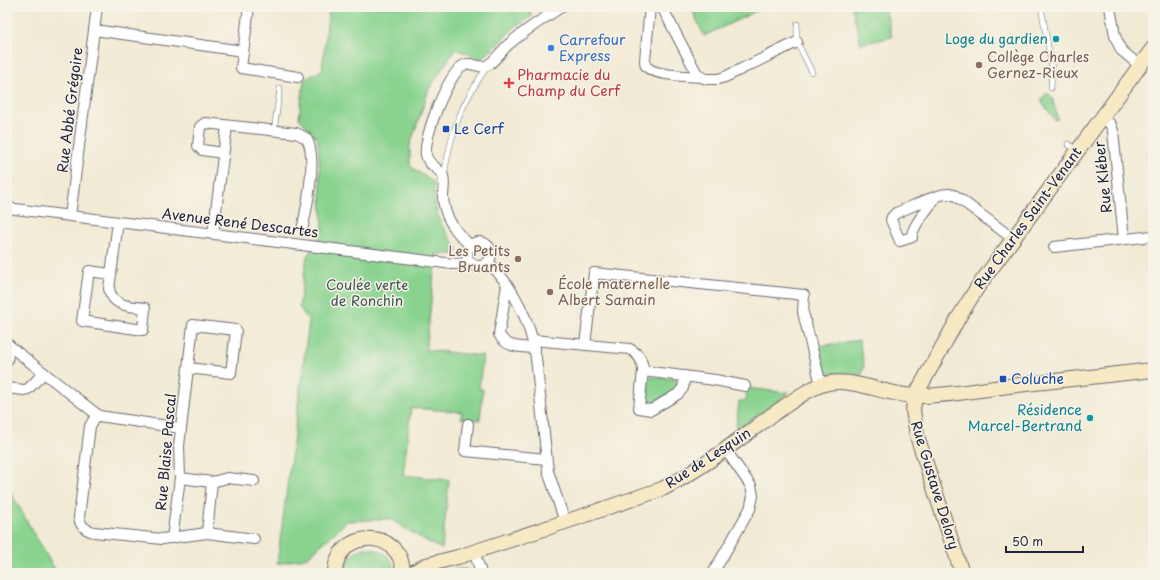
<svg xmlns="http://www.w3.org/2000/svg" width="1160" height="580" font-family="'Playpen Sans',sans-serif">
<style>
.green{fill:#89d38f;stroke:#567a65}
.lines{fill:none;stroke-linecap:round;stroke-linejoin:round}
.lane-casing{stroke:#6a6871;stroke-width:6}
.street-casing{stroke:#6a6871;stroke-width:12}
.secondary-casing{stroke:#6a6871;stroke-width:16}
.lane{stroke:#fff;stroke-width:5}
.street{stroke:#fff;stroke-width:10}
.secondary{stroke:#f7e9c3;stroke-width:14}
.culture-dot{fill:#0f9aa8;stroke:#f7f3e8;stroke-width:1.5}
.shop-dot{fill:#3f7fe0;stroke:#f7f3e8;stroke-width:1.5}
.education-dot{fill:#8d6e63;stroke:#f7f3e8;stroke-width:1.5}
.health-dot{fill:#e0444e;stroke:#f7f3e8;stroke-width:1.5}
.transit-dot{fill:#1a4fb4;stroke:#f7f3e8;stroke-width:1.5}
.labels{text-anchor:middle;stroke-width:3;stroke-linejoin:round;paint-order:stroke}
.culture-label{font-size:14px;fill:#0d838f;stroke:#f7f3e8;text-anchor:end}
.shop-label{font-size:14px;fill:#366cbe;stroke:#f7f3e8;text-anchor:start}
.education-label{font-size:14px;fill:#785e54;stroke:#f7f3e8;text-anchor:start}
.health-label{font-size:14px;fill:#be3a42;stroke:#f7f3e8;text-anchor:start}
.street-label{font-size:14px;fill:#22223b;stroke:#f7f3e8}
.transit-label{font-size:14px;fill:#164399;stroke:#f7f3e8;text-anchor:start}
.park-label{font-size:14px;fill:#415754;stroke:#f7f3e8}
</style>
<rect width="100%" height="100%" fill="#f7f3e8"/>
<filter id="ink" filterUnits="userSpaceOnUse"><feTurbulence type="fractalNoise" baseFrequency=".025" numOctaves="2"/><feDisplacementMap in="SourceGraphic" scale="8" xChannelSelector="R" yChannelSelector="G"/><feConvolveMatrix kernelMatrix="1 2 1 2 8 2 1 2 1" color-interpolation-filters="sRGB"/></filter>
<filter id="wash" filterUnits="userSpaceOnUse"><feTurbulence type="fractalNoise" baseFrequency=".012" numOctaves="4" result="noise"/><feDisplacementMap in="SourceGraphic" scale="16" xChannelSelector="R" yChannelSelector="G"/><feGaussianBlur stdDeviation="0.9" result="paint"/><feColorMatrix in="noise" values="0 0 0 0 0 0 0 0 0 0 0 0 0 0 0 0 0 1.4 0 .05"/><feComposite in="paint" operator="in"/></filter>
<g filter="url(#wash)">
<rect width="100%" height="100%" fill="#f1ead4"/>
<!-- green -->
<g class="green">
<path d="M329 7H527L532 16 515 27 485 56 480 58 455 49 429 89 410 145V166L434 183C432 211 442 228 458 249L456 254H436L426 350 483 356 479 389H483L480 420 461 418 462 412 411 408 403 475 449 480 442 549 426 541 390 519 347 521 308 557 277 564 309 321 299 307 307 256 323 232 318 139 299 118 304 80 322 70Z"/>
<polygon points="691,7 765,7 704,36"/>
<polygon points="852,7 885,7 892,37 861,44"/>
<polygon points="1046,94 1049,94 1052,97 1058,119 1055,120 1042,102 1042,98"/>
<polygon points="859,340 864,365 862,375 847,373 826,374 819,346"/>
<path d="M651 377 674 379 678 383V388L656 402C651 403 647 402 644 397L647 379Z"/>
<polygon points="747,388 789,393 736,430 739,401 746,401"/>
<polygon points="7,486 51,563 58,573 7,573"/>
<path d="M364 548C380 548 394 556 395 573H344C346 560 352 553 364 548Z"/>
<polygon points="458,569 466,569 471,573 441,573"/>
</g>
</g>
<g filter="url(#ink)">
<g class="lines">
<defs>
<g id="lane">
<polyline points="1041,7 1052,68 1051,88"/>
<polyline points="797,24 797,42 812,72"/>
<polyline points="274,131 280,88"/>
<polyline points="1068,144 1076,150"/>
<path d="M444 176C451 131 461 103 488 66"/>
</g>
<g id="street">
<polyline points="249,7 241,68 298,77"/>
<path d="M650 7 645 60C645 62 645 64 646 66 653 76 689 76 701 77L707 79H718L725 77 797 42"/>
<polyline points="662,7 696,72 701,77"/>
<polyline points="1110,7 1115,36 1121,50 1140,66"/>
<polyline points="94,30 243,51"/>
<polyline points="1102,116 1111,125 1113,131 1124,239"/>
<path d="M223 153 202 150 198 146 200 127 205 123 296 133 306 138C318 154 307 206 303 226"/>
<path d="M936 197C930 206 911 227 912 237L900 241 891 220 892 217 896 213C907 209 936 194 947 194 950 193 953 195 956 196L1012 238"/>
<polyline points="7,208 453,264 470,263"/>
<polyline points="70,216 97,7"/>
<polyline points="213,234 227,126"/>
<circle cx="479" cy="254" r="12"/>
<path d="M471 246C456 233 444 218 443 197 443 191 445 183 443 176 439 167 428 166 426 155 423 138 448 73 464 65 472 61 480 70 488 65 496 60 502 50 509 44 525 30 543 19 561 7"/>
<polyline points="1054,247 1153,236"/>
<path d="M488 262C514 287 531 323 536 358L548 471 565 522"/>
<path d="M110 274 89 271 82 321 143 330 145 308C130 306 113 307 109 289L118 222"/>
<path d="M507 285 499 334C505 348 522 347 535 348"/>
<path d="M533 340 630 349C639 354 643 361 643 371L715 380 745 386"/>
<polyline points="7,344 99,416 181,428"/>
<polyline points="585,344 594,273 804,295 803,312 821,385"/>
<polyline points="7,361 9,345"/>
<polyline points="643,371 639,408 651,410 678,394 683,388 685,376"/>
<polyline points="7,388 24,390 28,389 44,373"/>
<path d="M97 414 90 426 79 517C80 526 85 530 94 532L162 539 207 533 254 539"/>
<polyline points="468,424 465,451 546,459"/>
<polyline points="180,478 212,482"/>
<polyline points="207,533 212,482 227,478 254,481"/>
<polyline points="172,538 180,478 179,446 193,325 236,330 231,373 188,368"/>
<polyline points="474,551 481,573"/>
<polyline points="713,573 750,509 753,496 751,486 725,449"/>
</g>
<g id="secondary">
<path d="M335 573C336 528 402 527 403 573"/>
<path d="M412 573 426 565 458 557 565 522 662 489C699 471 738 440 772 415 789 404 805 390 824 384 851 376 887 396 916 396 947 396 978 390 1009 386 1057 381 1105 375 1153 370"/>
<polyline points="962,573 917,436 913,410 915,396 959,317 977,288 1153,48"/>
</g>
</defs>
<!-- lane casing -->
<use href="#lane" class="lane-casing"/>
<!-- street casing -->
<use href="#street" class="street-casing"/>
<!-- secondary casing -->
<use href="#secondary" class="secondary-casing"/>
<!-- lane -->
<use href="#lane" class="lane"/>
<!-- street -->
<use href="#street" class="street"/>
<!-- secondary -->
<use href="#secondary" class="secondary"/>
</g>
</g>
<!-- markers -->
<g class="culture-dot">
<circle cx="1056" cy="39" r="4"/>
<circle cx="1090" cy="418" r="4"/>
</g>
<circle class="shop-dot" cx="551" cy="48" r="4"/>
<g class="education-dot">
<circle cx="979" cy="65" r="4"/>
<circle cx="518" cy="259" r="4"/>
<circle cx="550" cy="292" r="4"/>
</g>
<path class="health-dot" d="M507 77h4v4h4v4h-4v4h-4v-4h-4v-4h4z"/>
<g class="transit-dot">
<rect x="442" y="125" width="8" height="8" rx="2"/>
<rect x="999" y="375" width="8" height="8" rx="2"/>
</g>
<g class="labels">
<!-- culture labels -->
<g class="culture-label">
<text x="1048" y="44">Loge du gardien</text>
<text x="1082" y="415">Résidence<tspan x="1082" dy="16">Marcel-Bertrand</tspan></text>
</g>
<!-- shop labels -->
<g class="shop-label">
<text x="559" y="45">Carrefour<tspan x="559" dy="16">Express</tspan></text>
</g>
<!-- education labels -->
<g class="education-label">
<text x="987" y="62">Collège Charles<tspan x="987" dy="16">Gernez-Rieux</tspan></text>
<text x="510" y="256" text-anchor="end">Les Petits<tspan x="510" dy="16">Bruants</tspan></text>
<text x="558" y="289">École maternelle<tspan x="558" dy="16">Albert Samain</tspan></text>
</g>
<!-- health labels -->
<g class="health-label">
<text x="517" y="80">Pharmacie du<tspan x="517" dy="16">Champ du Cerf</tspan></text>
</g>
<!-- street labels -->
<g class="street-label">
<text transform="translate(70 110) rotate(-83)" y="5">Rue Abbé Grégoire</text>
<text transform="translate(1103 177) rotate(-96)" y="5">Rue Kléber</text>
<text transform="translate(1028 218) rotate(-54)" y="5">Rue Charles Saint-Venant</text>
<text transform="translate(240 223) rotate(7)" y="5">Avenue René Descartes</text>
<text transform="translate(166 452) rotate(-85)" y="5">Rue Blaise Pascal</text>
<text transform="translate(708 458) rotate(-33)" y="5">Rue de Lesquin</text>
<text transform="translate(935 485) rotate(73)" y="5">Rue Gustave Delory</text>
</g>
<!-- transit labels -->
<g class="transit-label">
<text x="454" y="134">Le Cerf</text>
<text x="1011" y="384">Coluche</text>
</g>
<!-- park labels -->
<g class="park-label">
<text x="367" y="290">Coulée verte<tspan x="367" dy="16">de Ronchin</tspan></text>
</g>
</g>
<!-- margin -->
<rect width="1160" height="580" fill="none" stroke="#f7f3e8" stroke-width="24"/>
<!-- scale -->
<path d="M1006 546v6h77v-6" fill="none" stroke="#22223b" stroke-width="2"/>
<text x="1012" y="546" font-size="12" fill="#22223b" stroke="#f7f3e8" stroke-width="3" paint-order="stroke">50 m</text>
</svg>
